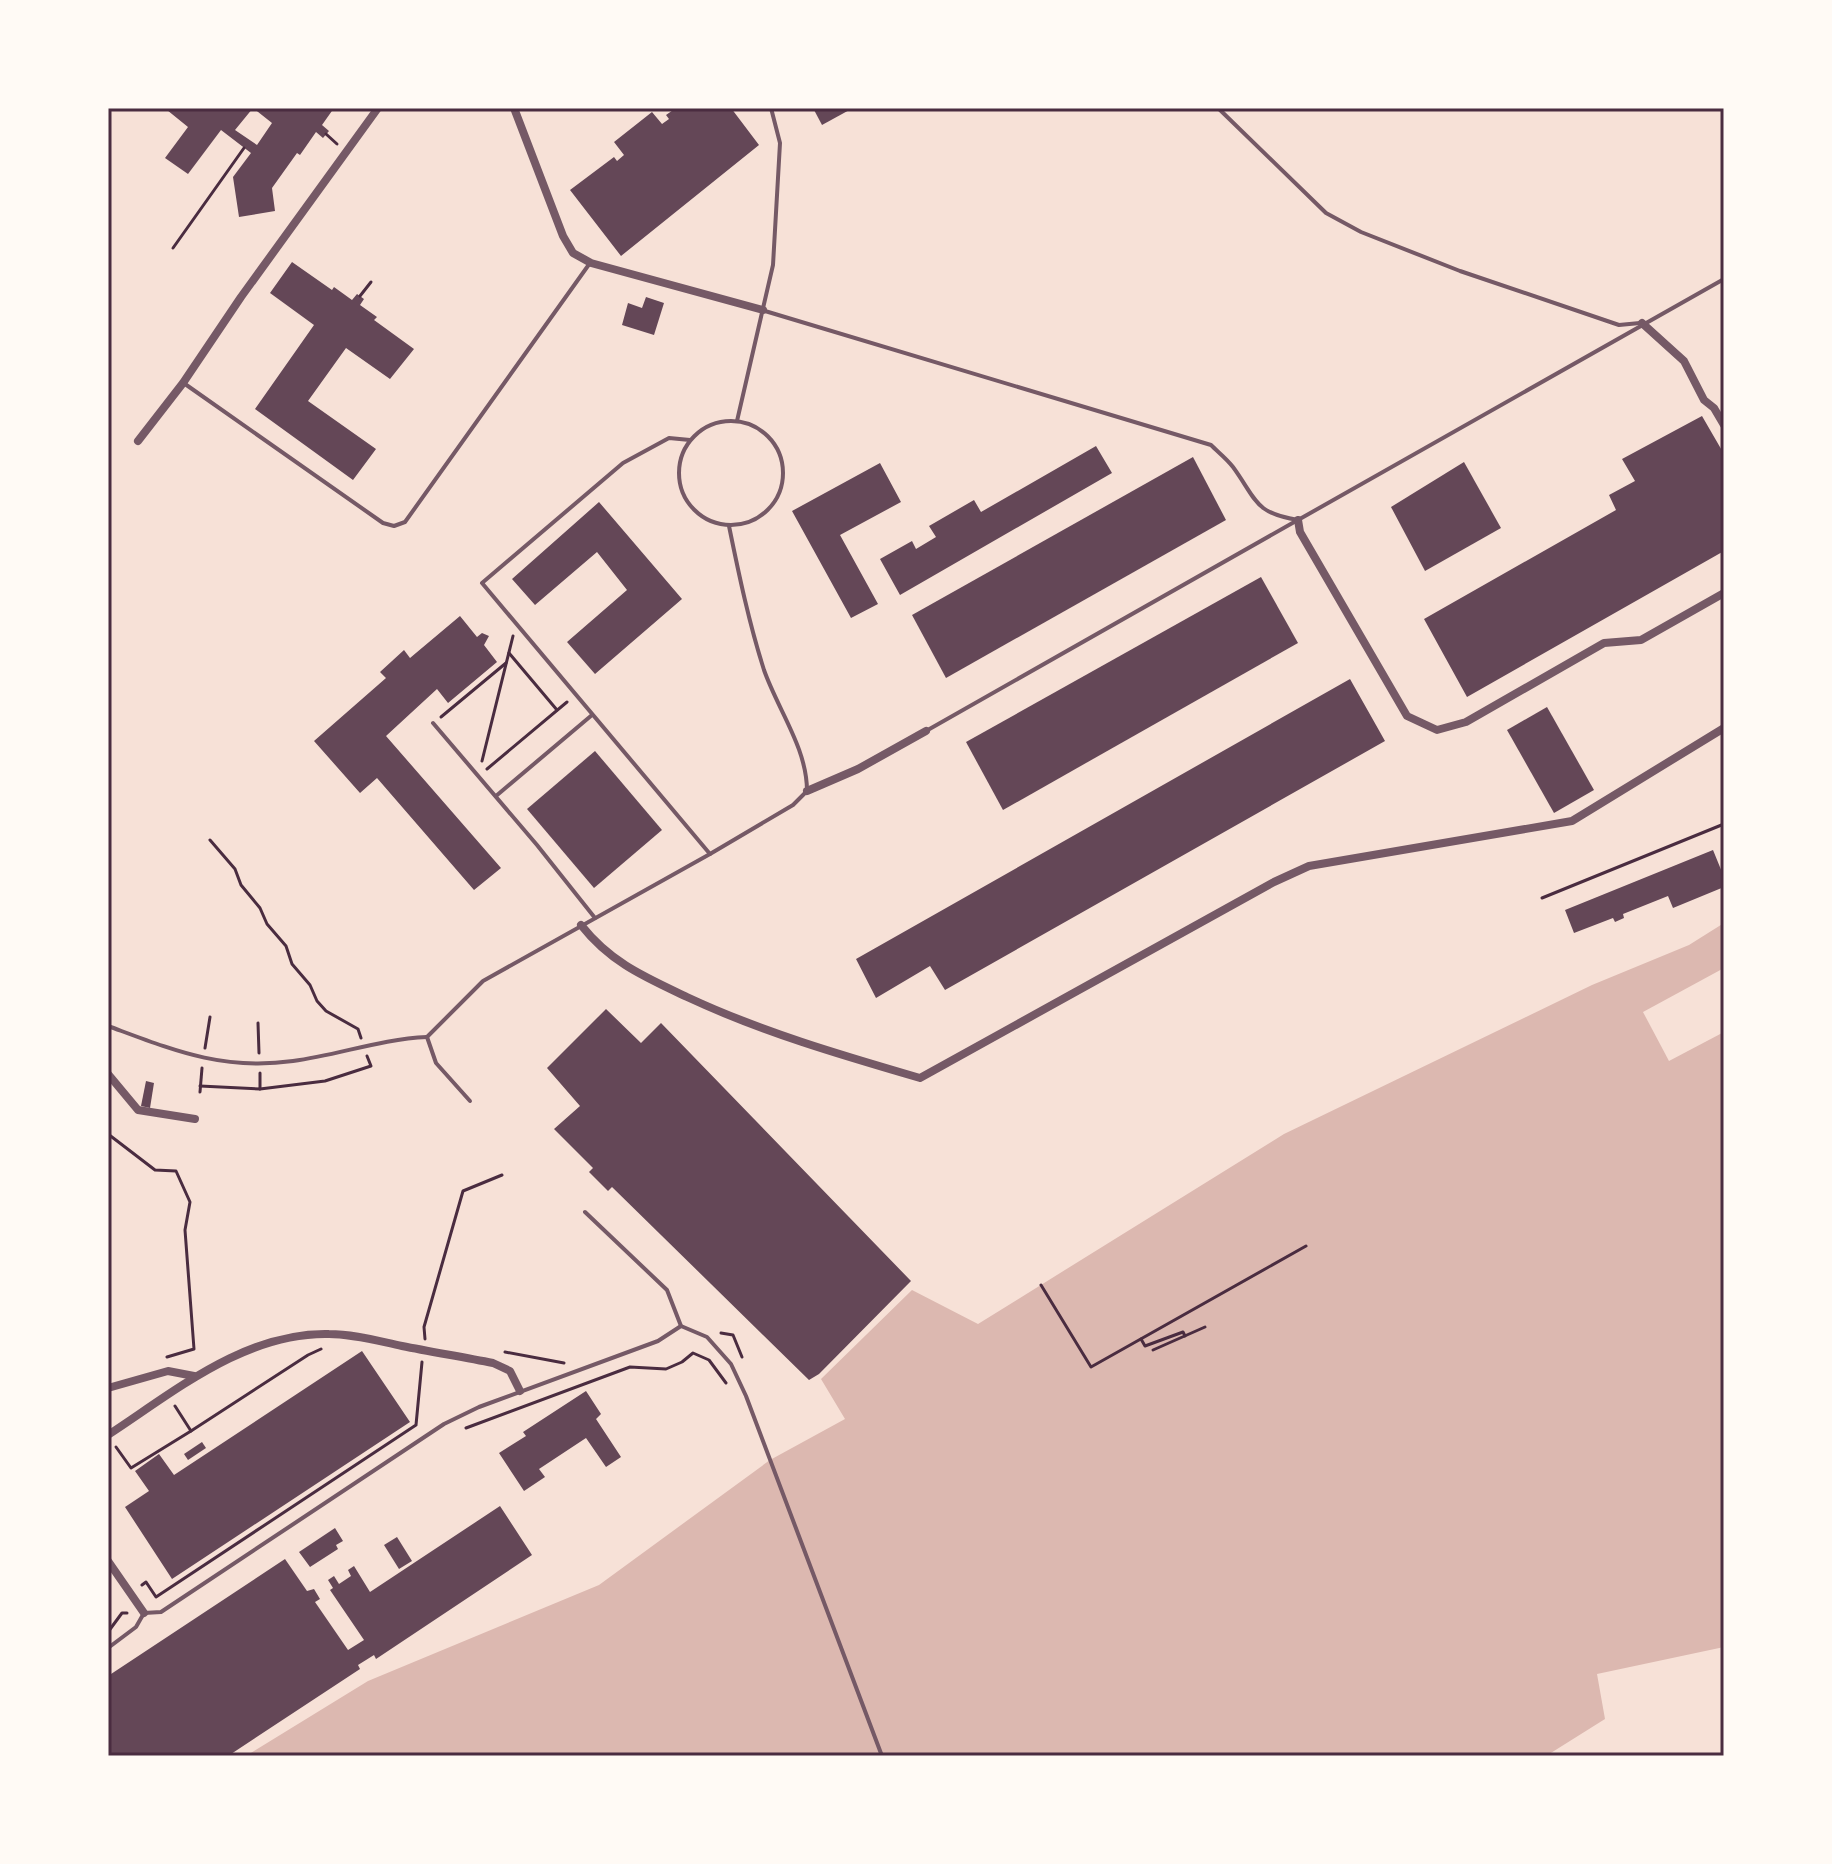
<svg xmlns="http://www.w3.org/2000/svg" width="1832" height="1864" font-family="'Archivo Narrow',sans-serif">
<style>
.water{fill:#dcb8b0}
.pier{fill:#f7e1d7}
.building{fill:#644757}
.lines{fill:none;stroke-linecap:round;stroke-linejoin:round}
.path{stroke:#4a2c40;stroke-width:3}
.service{stroke:#755966;stroke-width:4}
.minor{stroke:#755966;stroke-width:8}
.neatline{fill:none;stroke:#4a2c40;stroke-width:3}
</style>
<rect width="100%" height="100%" fill="#f7e1d7"/>
<!-- water -->
<polygon class="water" points="1724,923 1724,1647 1597,1674 1605,1719 1546,1756 246,1756 368,1681 599,1585 770,1460 845,1419 821,1379 912,1290 978,1324 1284,1134 1592,985 1689,945"/>
<!-- pier -->
<polygon class="pier" points="1724,968 1724,1032 1669,1061 1643,1012"/>
<!-- building -->
<g class="building">
<polygon points="169,108 216,108 221,111 224,108 253,108 235,130 257,145 272,123 253,108 334,108 322,125 329,131 323,138 316,132 300,155 297,153 272,188 275,211 239,217 233,177 251,153 221,130 188,174 165,158 188,127 167,110"/>
<polygon points="676,108 731,108 759,145 621,256 570,190 614,157 617,161 624,155 614,142 652,112 662,124 669,119 666,115"/>
<polygon points="813,108 853,108 822,125"/>
<polygon points="292,262 332,290 334,287 352,300 357,294 364,299 360,305 377,317 374,320 414,349 390,379 346,348 308,401 376,449 353,480 255,409 314,325 270,293"/>
<polygon points="646,297 664,303 654,335 622,325 628,303 642,308"/>
<polygon points="1702,416 1724,454 1724,551 1467,697 1424,619 1616,510 1609,495 1635,481 1622,459"/>
<polygon points="1096,446 1112,473 900,595 880,559 912,541 916,549 936,537 929,526 974,500 981,512"/>
<polygon points="1193,457 1226,520 946,678 912,615"/>
<polygon points="1464,462 1501,528 1425,571 1391,507"/>
<polygon points="880,463 901,502 840,535 878,604 851,618 792,511"/>
<polygon points="599,502 682,599 595,674 567,642 627,590 597,552 535,605 512,579"/>
<polygon points="1261,577 1298,643 1003,810 966,742"/>
<polygon points="460,616 477,637 482,633 489,636 484,645 497,662 448,703 437,689 386,736 501,868 474,890 377,778 360,793 314,741 386,678 380,672 404,650 410,658"/>
<polygon points="1350,679 1385,741 945,990 930,966 876,998 856,959"/>
<polygon points="1547,707 1594,790 1554,813 1507,730"/>
<polygon points="595,751 662,830 594,888 527,809"/>
<polygon points="1713,850 1724,877 1724,887 1673,908 1668,896 1623,914 1624,918 1615,922 1613,918 1574,933 1565,910"/>
<polygon points="606,1009 641,1043 661,1023 911,1281 819,1374 809,1380 612,1187 608,1191 589,1172 593,1168 554,1129 580,1106 547,1068"/>
<polygon points="146,1081 154,1083 150,1108 141,1106"/>
<polygon points="362,1351 410,1422 172,1579 125,1507 149,1491 135,1471 159,1454 174,1475"/>
<polygon points="586,1391 601,1414 596,1419 621,1457 606,1467 586,1438 539,1469 545,1477 524,1491 499,1453 526,1436 523,1432"/>
<polygon points="202,1442 206,1448 188,1460 184,1454"/>
<polygon points="500,1506 532,1555 376,1659 374,1655 358,1665 360,1669 228,1756 108,1756 108,1676 285,1559 307,1591 314,1589 320,1599 315,1602 348,1650 364,1640 330,1590 333,1588 328,1580 334,1576 339,1584 351,1576 348,1570 354,1566 370,1592"/>
<polygon points="335,1528 343,1541 336,1545 338,1549 310,1567 299,1552"/>
<polygon points="397,1537 412,1561 399,1569 384,1545"/>
</g>
<g class="lines">
<!-- path -->
<g class="path">
<polyline points="326,134 337,144"/>
<polyline points="173,248 244,148"/>
<polyline points="360,296 371,282"/>
<polyline points="509,653 557,710"/>
<polyline points="441,717 506,663"/>
<polyline points="482,761 513,636"/>
<polyline points="487,769 567,702"/>
<polyline points="210,840 235,869 241,885 260,908 267,924 286,946 292,964 310,985 317,1001 326,1011 358,1029 361,1038"/>
<polyline points="1542,898 1724,824"/>
<polyline points="258,1023 259,1053"/>
<polyline points="205,1048 210,1017"/>
<polyline points="200,1086 260,1089 260,1073"/>
<polyline points="260,1089 325,1081 371,1066 367,1056"/>
<polyline points="200,1092 202,1068"/>
<polyline points="108,1134 155,1170 176,1171 190,1202 185,1230 194,1349 167,1357"/>
<polyline points="1041,1285 1091,1367 1306,1246"/>
<polyline points="721,1333 733,1335 742,1357"/>
<polyline points="425,1339 424,1327 463,1191 502,1175"/>
<polyline points="1141,1339 1145,1346 1183,1332 1185,1336"/>
<polyline points="1153,1350 1205,1327"/>
<polyline points="505,1352 564,1363"/>
<polyline points="175,1406 191,1431 308,1355 321,1349"/>
<polyline points="466,1428 630,1367 666,1369 682,1362 693,1353 709,1360 726,1383"/>
<polyline points="116,1447 131,1468 191,1431"/>
<polyline points="142,1585 146,1582 156,1597 416,1425 422,1362"/>
<polyline points="108,1632 122,1613 127,1613"/>
</g>
<!-- service -->
<g class="service">
<polyline points="1218,108 1326,213 1361,232 1460,271 1619,325 1640,323"/>
<path d="M765 311 1211 445C1218 452 1227 459 1233 467 1257 500 1254 513 1298 520L1724 279"/>
<polyline points="185,384 383,523 394,526 405,522 590,263"/>
<circle cx="731" cy="473" r="52"/>
<polyline points="737,421 773,265 780,143 771,108"/>
<polyline points="690,440 669,438 623,463 482,583 710,854"/>
<polyline points="433,723 537,845 595,918"/>
<polyline points="926,731 1296,521"/>
<polyline points="496,796 592,715"/>
<path d="M108 1026C173 1050 222 1071 293 1061 339 1055 380 1039 427 1037"/>
<path d="M427 1037 483 981 710 854 793 805 807 791C807 748 778 710 764 670 749 623 739 575 729 526"/>
<polyline points="427,1037 436,1063 470,1101"/>
<polyline points="585,1212 667,1290 681,1326 707,1337 731,1364 746,1396 882,1756"/>
<polyline points="108,1648 136,1627 144,1613 161,1612 444,1424 479,1407 658,1341 681,1326"/>
</g>
<!-- minor -->
<g class="minor">
<polyline points="514,108 563,236 573,253 591,263 763,310"/>
<polyline points="1642,323 1684,361 1704,400 1714,408 1724,425"/>
<polyline points="138,441 183,383 241,297 378,108"/>
<polyline points="1298,520 1300,532 1407,716 1437,730 1466,722 1604,643 1641,640 1724,593"/>
<polyline points="807,791 858,769 926,731"/>
<path d="M581 925C611 963 645 977 687 997 762 1032 841 1055 920 1078L1274 882 1309 866 1572 821 1724 728"/>
<polyline points="108,1074 138,1110 195,1119"/>
<polyline points="108,1388 168,1371 194,1376"/>
<path d="M108 1435C174 1392 245 1332 329 1334 353 1334 378 1341 402 1346 432 1352 463 1357 493 1363L510 1371 520 1391"/>
<polyline points="108,1561 144,1613"/>
</g>
</g>
<!-- border -->
<rect width="1832" height="1864" fill="none" stroke="#fffaf5" stroke-width="220"/>
<rect x="110" y="110" width="1612" height="1644" class="neatline"/>
</svg>
